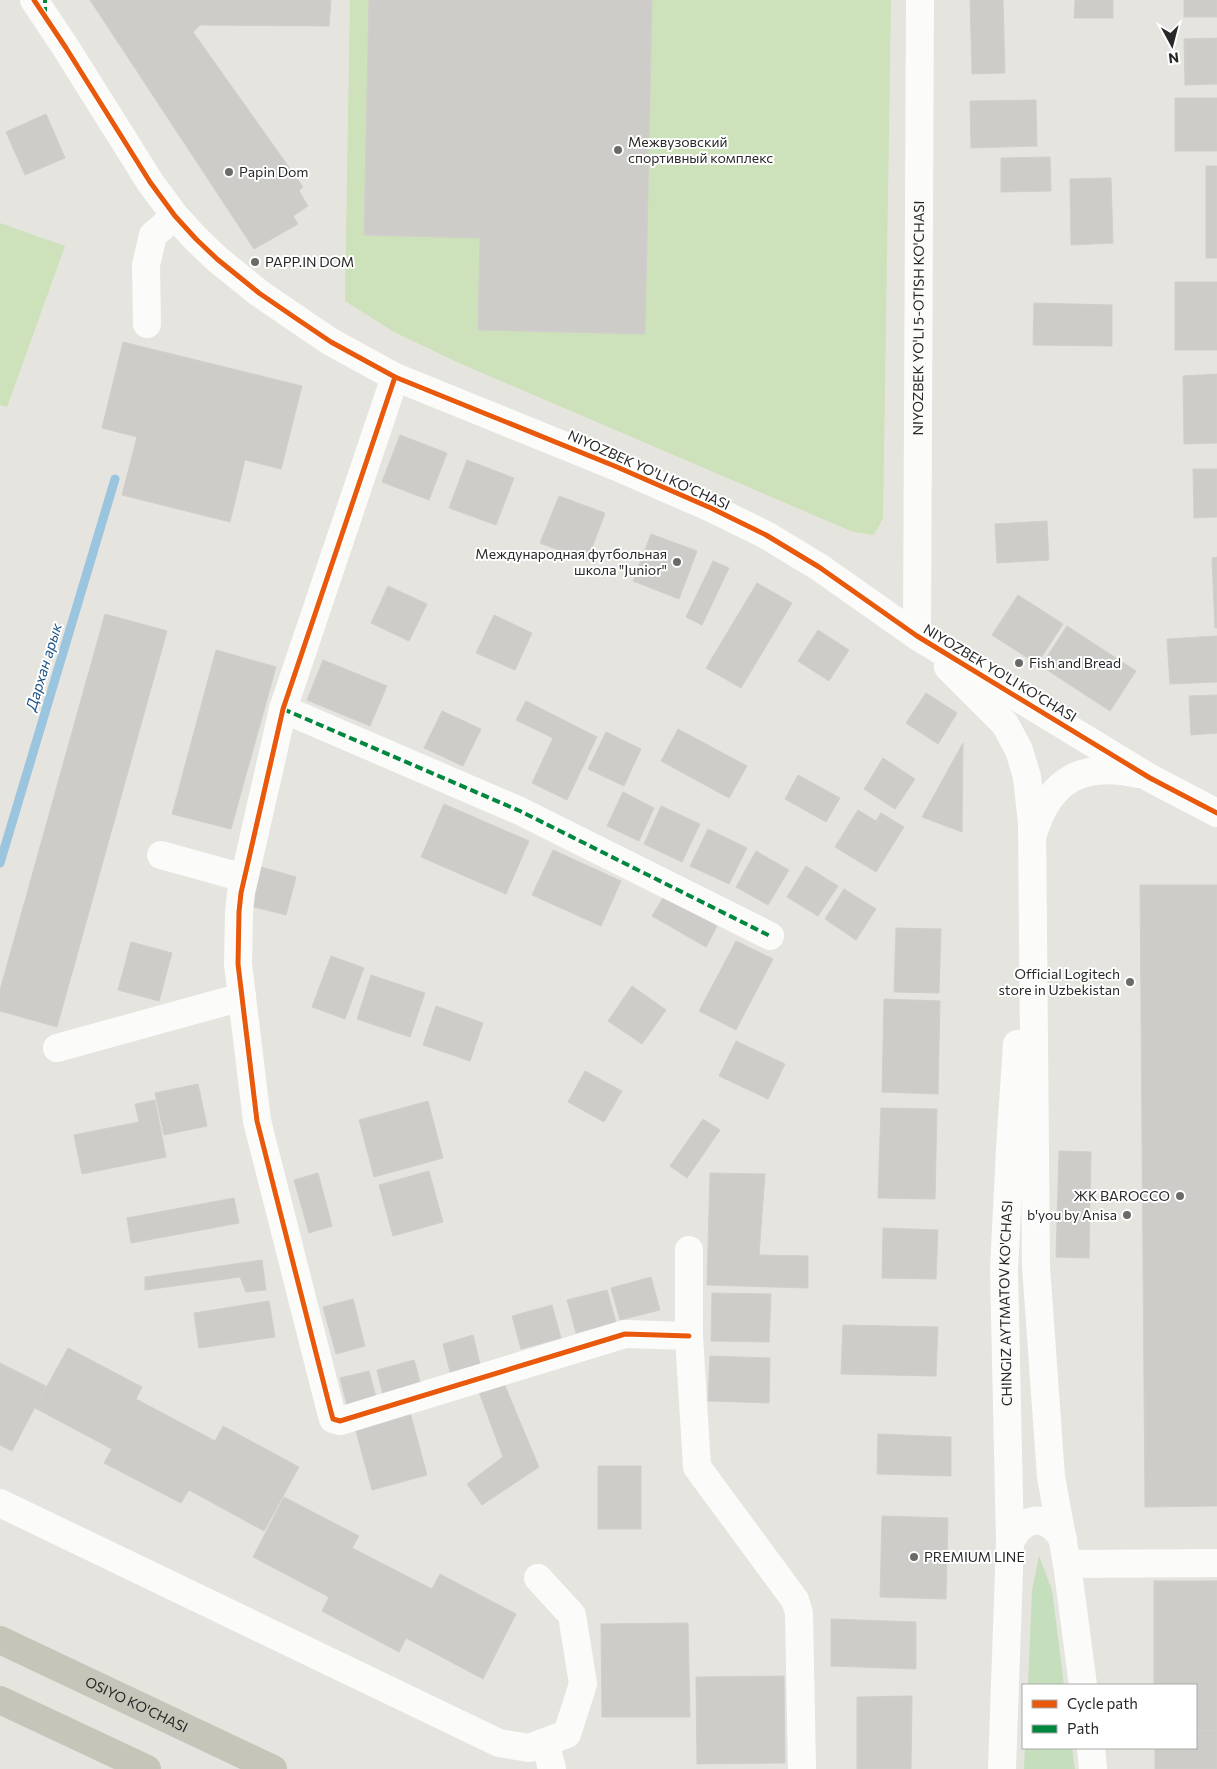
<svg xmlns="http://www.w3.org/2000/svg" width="1217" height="1769" font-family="Commissioner,sans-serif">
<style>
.green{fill:#c5debb}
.pitch{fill:#cde1ba}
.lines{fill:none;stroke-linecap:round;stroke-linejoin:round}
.stream{stroke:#9bc4df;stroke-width:9}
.building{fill:#cdccc8;stroke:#d1cfcb}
.minor{stroke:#fbfbfa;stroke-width:28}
.major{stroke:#c6c5ba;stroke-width:28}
.quiet{stroke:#00873e;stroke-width:4;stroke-dasharray:8 4;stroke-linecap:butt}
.cycleway-casing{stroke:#fff;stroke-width:8}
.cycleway{stroke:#e8590c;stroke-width:5}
.poi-dot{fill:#6a6a68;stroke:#fff;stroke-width:2}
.labels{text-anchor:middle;stroke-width:4;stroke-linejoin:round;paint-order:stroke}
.poi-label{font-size:14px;fill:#282828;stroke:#fff;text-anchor:start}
.street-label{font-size:14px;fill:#282828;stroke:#fff}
.water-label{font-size:15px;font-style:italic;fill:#1d5487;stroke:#fff}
</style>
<rect width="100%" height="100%" fill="#e6e4df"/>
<!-- green -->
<g class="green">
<polygon points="1039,1556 1052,1590 1064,1685 1028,1685 1032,1590"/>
<polygon points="1025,1748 1072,1748 1075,1769 1024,1769"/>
</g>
<!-- pitch -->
<g class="pitch">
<polygon points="350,0 891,0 883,518 874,535 853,532 459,363 394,332 345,301"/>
<polygon points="0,223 65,246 7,407 0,405"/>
</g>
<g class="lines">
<!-- stream -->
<polyline class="stream" points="0,863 115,479"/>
</g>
<!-- building -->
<g class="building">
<polygon points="90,0 331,0 329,26 200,25 193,32 303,187 299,191 308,206 293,216 298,224 254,249"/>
<polygon points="369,0 652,0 645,334 478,330 480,238 364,235"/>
<polygon points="970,0 1003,0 1005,73 972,74"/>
<polygon points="1075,0 1113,0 1113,18 1074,18"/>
<rect x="1184" y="0" width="33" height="17"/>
<polygon points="1217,38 1217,84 1185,85 1184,39"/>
<rect x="1175" y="98" width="42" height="53"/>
<polygon points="1036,100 1037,146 971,148 970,101"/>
<polygon points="46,114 65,158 25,175 6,132"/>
<polygon points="1050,157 1051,191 1001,192 1001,158"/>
<rect x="1206" y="166" width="11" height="92"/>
<polygon points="1111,178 1113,243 1071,245 1070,179"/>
<rect x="1175" y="282" width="42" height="68"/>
<polygon points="1034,303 1112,305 1112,346 1033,345"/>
<polygon points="123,342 302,386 281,469 245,460 230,522 122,495 137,437 102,428"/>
<polygon points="1217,374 1217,443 1184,444 1183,376"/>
<polygon points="400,435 447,453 429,500 382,482"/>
<polygon points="467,460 514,478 496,525 449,508"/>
<polygon points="1193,469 1217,469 1217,517 1194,518"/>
<polygon points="559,496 605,513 587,561 540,543"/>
<polygon points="1047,521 1049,560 997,563 995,524"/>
<polygon points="651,534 697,551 679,599 633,581"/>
<polygon points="1217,557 1217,628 1215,628 1212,558"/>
<polygon points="713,561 729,568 702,625 686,617"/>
<polygon points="757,583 792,603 741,688 706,668"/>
<polygon points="388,586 427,604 409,641 371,623"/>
<polygon points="1018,595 1063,624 1037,664 992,635"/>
<polygon points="105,614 167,631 57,1027 0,1011 0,990"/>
<polygon points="494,615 532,633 515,670 476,653"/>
<polygon points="1067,626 1136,671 1110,711 1041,666"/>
<polygon points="818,630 849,650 829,681 798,661"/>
<polygon points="1217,636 1217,682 1170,684 1167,639"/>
<polygon points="216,650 276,667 231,829 172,814"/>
<polygon points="323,660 387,686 370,726 307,700"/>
<polygon points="926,693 957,713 938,744 906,723"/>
<polygon points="1217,695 1217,733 1191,735 1189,696"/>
<polygon points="526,701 597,737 567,800 532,783 553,738 516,720"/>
<polygon points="442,711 481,729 463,766 424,748"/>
<polygon points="678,729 747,766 729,798 661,761"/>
<polygon points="606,732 641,749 624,786 588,769"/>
<polygon points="963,743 962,832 922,817"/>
<polygon points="883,758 915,779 895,809 864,789"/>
<polygon points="798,775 840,798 826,822 785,799"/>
<polygon points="623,792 654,808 639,841 607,826"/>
<polygon points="444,804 529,841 506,894 421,857"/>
<polygon points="661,806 700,824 682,862 644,844"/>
<polygon points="858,810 876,821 881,813 904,827 876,872 835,847"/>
<polygon points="708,829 747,848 729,884 690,866"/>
<polygon points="553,850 621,881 601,926 532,895"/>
<polygon points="756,851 789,870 768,905 736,887"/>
<polygon points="806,866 838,886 818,916 787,897"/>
<polygon points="261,867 296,877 286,915 250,906"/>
<polygon points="1140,885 1217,885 1217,1506 1145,1507"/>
<polygon points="844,889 876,909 856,940 825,919"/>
<polygon points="664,896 717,926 706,947 652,916"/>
<polygon points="896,928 941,929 939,993 894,992"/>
<polygon points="736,941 773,959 736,1030 699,1011"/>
<polygon points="131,942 172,953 159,1001 118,990"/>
<polygon points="331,956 364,968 345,1019 312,1007"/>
<polygon points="371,975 425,993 410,1037 357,1019"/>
<polygon points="632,986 666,1010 642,1044 608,1021"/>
<polygon points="884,999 940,1001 938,1094 882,1092"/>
<polygon points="436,1006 483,1023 470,1061 423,1045"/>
<polygon points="736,1041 785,1064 768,1099 719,1076"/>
<polygon points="585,1071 622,1091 604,1122 568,1102"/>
<polygon points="198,1084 207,1126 164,1135 155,1093"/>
<polygon points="155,1100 166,1157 82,1174 74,1135 139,1122 135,1104"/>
<polygon points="428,1101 443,1158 374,1177 359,1120"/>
<polygon points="881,1108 937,1109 935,1199 878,1198"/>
<polygon points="703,1119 720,1130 687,1178 670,1166"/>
<polygon points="1059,1151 1091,1152 1089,1258 1056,1257"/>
<polygon points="429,1171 443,1222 393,1236 379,1185"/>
<polygon points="318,1173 332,1226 309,1233 294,1180"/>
<polygon points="710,1173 765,1174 759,1255 808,1256 808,1288 707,1285"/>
<polygon points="234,1198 239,1223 131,1243 127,1218"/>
<polygon points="883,1228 938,1230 936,1279 882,1278"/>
<polygon points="262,1260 266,1290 246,1292 240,1277 145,1290 145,1277"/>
<polygon points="651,1277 660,1310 620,1320 611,1288"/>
<polygon points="607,1290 616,1322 576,1333 567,1300"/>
<polygon points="712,1293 771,1294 769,1342 711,1341"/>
<polygon points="353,1299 365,1346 336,1354 323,1307"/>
<polygon points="269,1301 275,1337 199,1348 194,1313"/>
<polygon points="552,1305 561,1338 521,1349 512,1316"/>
<polygon points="843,1325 938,1327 936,1376 841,1374"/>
<polygon points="473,1335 480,1364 450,1372 443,1344"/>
<polygon points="68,1348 142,1387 136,1399 215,1441 223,1426 299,1467 264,1531 189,1490 181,1503 104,1463 112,1449 35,1408"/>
<polygon points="710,1356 770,1358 769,1403 708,1401"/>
<polygon points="414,1360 421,1385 383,1395 377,1370"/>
<polygon points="0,1363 46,1386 12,1451 0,1445"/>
<polygon points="369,1371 376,1397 347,1405 340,1378"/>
<polygon points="503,1381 539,1467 482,1505 467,1484 503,1457 479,1392"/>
<polygon points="409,1409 427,1475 372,1490 354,1424"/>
<polygon points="878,1434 951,1437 951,1476 877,1474"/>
<rect x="598" y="1466" width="43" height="63"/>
<polygon points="284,1497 359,1536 352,1548 432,1589 440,1574 516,1614 483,1679 406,1638 399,1652 322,1611 329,1597 253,1557"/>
<polygon points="882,1516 948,1518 946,1599 880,1597"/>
<polygon points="1154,1581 1217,1581 1217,1731 1196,1731 1196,1685 1154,1685"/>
<polygon points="831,1619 916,1622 916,1669 831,1666"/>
<polygon points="688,1623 690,1717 602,1717 601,1624"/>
<polygon points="784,1676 785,1763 697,1764 696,1677"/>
<polygon points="912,1696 911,1769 857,1769 857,1697"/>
<polygon points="1196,1731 1217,1731 1217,1769 1155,1769 1155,1748 1196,1748"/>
</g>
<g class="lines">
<!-- minor -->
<g class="minor">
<polyline points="34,0 66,48 150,182 175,216 196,239 217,259 259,293 294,317 331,342 395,377 617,467 711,508 766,535 819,567 917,636 1150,778 1217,813"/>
<polyline points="147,324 146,265 153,235 175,216"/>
<polyline points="395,377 283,709 241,893 239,912 238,964 257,1121 331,1412 333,1419 340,1421 625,1334 689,1336"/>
<path id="s1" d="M917 636 920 0"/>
<polyline points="948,667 1005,724 1019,750 1027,777 1032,823 1036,1266 1051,1477 1067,1564 1083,1685"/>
<polyline points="283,709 520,811 770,936"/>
<path d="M1034 831C1051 778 1084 762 1138 774"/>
<polyline points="161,855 244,878"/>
<polyline points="57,1048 242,997"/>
<polyline points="689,1250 689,1336 697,1467 795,1600 799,1613 802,1769"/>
<polyline points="0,1503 499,1743 529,1748 567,1734 583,1684 572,1615 538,1578"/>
<path d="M1010 1542C1024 1515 1046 1513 1063 1539"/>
<polyline points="1067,1564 1217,1563"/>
<polyline points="545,1742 552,1769"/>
<polyline points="1091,1748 1093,1769"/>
<path id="s2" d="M1002 1769 1010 1542 1004 1270 1010 1149 1017 1044"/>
</g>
<!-- major -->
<g class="major">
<path id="s3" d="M0 1640 273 1769"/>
<polyline points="0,1700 147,1769"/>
</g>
<!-- quiet -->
<g class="quiet">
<polyline points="45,15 45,0"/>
<polyline points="283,709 520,811 770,936"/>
</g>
<defs>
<g id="cycleway">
<polyline points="34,0 66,48 150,182 175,216 196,239 217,259 259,293 294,317 331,342 395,377 617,467 711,508 766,535 819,567 917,636 1150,778 1217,813"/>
<polyline points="395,377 283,709 241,893 239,912 238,964 257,1121 331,1412 333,1419 340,1421 625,1334 689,1336"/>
</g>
</defs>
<!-- cycleway casing -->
<use href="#cycleway" class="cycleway-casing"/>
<!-- cycleway -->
<use href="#cycleway" class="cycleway"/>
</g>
<!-- markers -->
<g class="poi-dot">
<circle cx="618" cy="150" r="5"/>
<circle cx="229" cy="172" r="5"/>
<circle cx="255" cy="262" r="5"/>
<circle cx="677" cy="562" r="5"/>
<circle cx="1019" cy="663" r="5"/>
<circle cx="1130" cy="982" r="5"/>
<circle cx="1180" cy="1196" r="5"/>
<circle cx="1127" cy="1215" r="5"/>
<circle cx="914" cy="1557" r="5"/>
</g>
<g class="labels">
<!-- poi labels -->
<g class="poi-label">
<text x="628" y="147">Межвузовский<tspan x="628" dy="16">спортивный комплекс</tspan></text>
<text x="239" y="177">Papin Dom</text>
<text x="265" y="267">PAPP.IN DOM</text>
<text x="667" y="559" text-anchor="end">Международная футбольная<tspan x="667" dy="16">школа "Junior"</tspan></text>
<text x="1029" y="668">Fish and Bread</text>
<text x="1120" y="979" text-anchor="end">Official Logitech<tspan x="1120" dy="16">store in Uzbekistan</tspan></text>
<text x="1170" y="1201" text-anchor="end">ЖК BAROCCO</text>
<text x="1117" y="1220" text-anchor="end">b'you by Anisa</text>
<text x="924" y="1562">PREMIUM LINE</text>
</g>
<!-- street labels -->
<g class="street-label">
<text dy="5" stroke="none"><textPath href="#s1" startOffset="318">NIYOZBEK YO'LI 5-OTISH KO'CHASI</textPath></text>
<text transform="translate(649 470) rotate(24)" y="5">NIYOZBEK YO'LI KO'CHASI</text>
<text transform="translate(1000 673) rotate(31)" y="5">NIYOZBEK YO'LI KO'CHASI</text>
<text dy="5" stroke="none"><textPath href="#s2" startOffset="466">CHINGIZ AYTMATOV KO'CHASI</textPath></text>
<text dy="5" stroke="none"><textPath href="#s3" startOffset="151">OSIYO KO'CHASI</textPath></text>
</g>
<!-- water labels -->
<g class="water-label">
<text transform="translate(44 667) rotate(-73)" y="5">Дархан арык</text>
</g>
</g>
<!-- legend -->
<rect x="1022" y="1684" width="175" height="65" fill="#ffffff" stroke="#a9a9a9"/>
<rect x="1032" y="1700" width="25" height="8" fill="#e8590c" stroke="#a9a9a9"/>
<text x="1067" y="1709" font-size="15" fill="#282828">Cycle path</text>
<rect x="1032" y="1725" width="25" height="8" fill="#00873e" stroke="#a9a9a9"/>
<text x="1067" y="1734" font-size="15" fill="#282828">Path</text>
<!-- north arrow -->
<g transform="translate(1172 45) rotate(173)" stroke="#ffffff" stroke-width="4" paint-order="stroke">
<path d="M0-4L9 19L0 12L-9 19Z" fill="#282828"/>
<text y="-8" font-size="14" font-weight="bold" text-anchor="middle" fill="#282828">N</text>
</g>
</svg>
